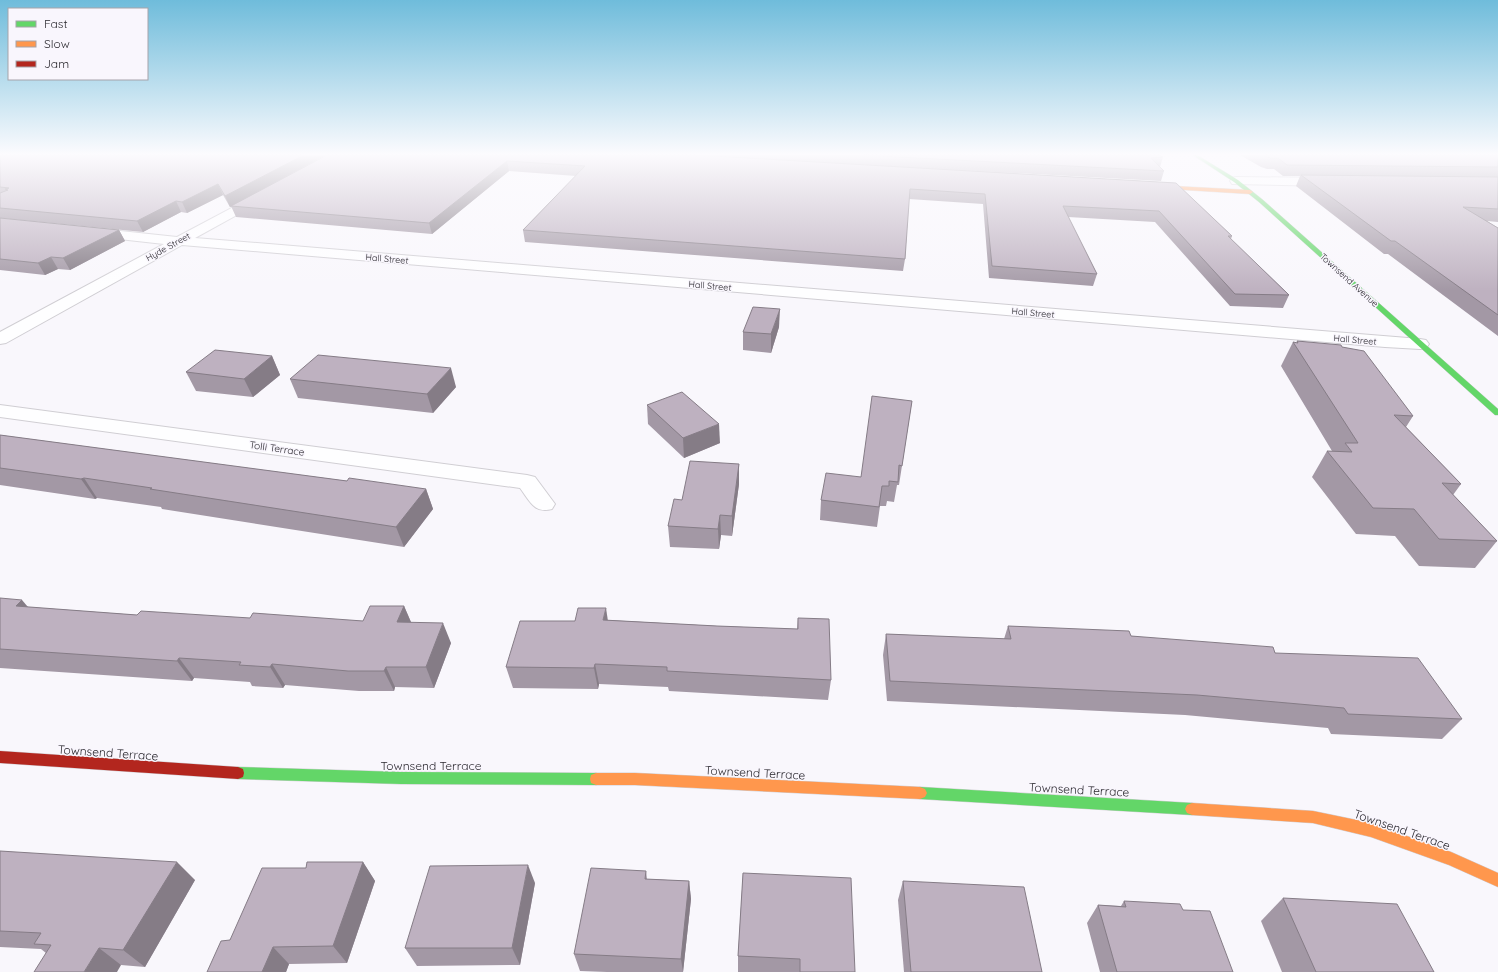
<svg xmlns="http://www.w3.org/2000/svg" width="1498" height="972" font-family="Quicksand,sans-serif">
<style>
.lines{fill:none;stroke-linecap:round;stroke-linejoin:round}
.street-casing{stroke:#d0ced3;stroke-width:2}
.fast-casing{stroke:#d0ced3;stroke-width:1}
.slow-casing{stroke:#d0ced3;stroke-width:1}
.jam-casing{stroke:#d0ced3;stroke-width:1}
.street{fill:#fefeff;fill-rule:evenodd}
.fast{fill:#63d668;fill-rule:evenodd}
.slow{fill:#ff974d;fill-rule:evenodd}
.jam{fill:#b3261e;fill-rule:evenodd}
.wall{fill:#a398a5}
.shaded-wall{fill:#857c86}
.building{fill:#beb1c0;stroke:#857c86}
.labels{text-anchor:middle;stroke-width:3;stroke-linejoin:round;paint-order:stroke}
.far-street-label{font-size:9px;fill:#29272d;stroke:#f9f6fd}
.street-label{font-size:10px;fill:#29272d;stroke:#f9f6fd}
.near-street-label{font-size:12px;fill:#29272d;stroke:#f9f6fd}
</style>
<rect width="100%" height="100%" fill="#f9f7fc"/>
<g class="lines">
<defs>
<g id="street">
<polygon points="1236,177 1328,178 1332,179 1334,182 1332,185 1328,186 1232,184 1230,181 1232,178"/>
<polygon points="260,193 264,194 266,197 264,200 195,238 1420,339 1426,340 1429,344 1426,348 1420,349 1385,347 182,245 6,343 0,344 0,332 164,244 92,236 87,235 85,232 87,229 92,228 177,237"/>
<path d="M0 405 527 475 535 477 555 504 552 509C534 514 530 501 520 488L0 417Z"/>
</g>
<g id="fast">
<polygon points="1193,155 1197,155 1238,180 1263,200 1498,409 1498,415 1495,415 1259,202 1234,182"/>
<polygon points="238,767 401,772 596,773 601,775 602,779 601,783 596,785 401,784 238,779 233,777 232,773 233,769"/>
<polygon points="920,787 1192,803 1197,805 1199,809 1197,813 1192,815 920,799 915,797 913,793 915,789"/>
</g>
<g id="slow">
<polygon points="1154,185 1250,190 1253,192 1250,194 1152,188 1151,187"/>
<polygon points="596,773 635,773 920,787 925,789 927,793 925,797 920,799 635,785 596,785 591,783 590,779 591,775"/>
<polygon points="1192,803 1313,811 1371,823 1451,852 1498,873 1498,887 1449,865 1371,837 1313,823 1192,815 1187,813 1185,809 1187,805"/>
</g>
<polygon id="jam" points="0,751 238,767 243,769 244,773 243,777 238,779 0,763"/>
</defs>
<!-- street casing -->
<use href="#street" class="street-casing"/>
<!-- fast casing -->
<use href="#fast" class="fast-casing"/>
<!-- slow casing -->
<use href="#slow" class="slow-casing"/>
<!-- jam casing -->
<use href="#jam" class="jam-casing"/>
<!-- street -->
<use href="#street" class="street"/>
<!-- fast -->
<use href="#fast" class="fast"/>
<!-- slow -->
<use href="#slow" class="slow"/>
<!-- jam -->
<use href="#jam" class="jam"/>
</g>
<!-- wall -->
<g class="wall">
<polygon points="0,155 326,155 230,207 223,195 187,213 181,212 143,232 0,218"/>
<polygon points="327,155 1159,155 1163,157 1160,167 1164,171 1161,181 941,169 1176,183 1232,236 1231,239 1289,295 1283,308 1230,306 1155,222 1068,217 1097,274 1093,286 989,278 983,204 909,199 905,259 903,271 525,242 523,230 576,176 509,171 432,234 236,217 231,206"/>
<polygon points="1240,155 1498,155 1498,222 1487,221 1498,228 1498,336 1388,254 1384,254 1296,186 1300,176 1283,176 1274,169 1267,169 1261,167"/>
<polygon points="0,218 119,230 125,241 70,270 58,269 45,275 0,270"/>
<polygon points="779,327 771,353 743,350 743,332"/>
<polygon points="1297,341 1342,347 1413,416 1406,427 1461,484 1453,495 1497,541 1475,568 1419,566 1395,536 1356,534 1312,477 1327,451 1332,451 1281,366 1293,342 1297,343"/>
<polygon points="272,356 280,375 253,397 196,391 186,372"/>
<polygon points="290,379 456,387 433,413 298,398"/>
<polygon points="912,401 899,485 897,485 894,502 887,501 886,506 880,506 877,527 820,520 821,500 861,477"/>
<polygon points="647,405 720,443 684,458 648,424"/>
<polygon points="0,435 347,481 426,489 433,509 404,547 162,509 161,507 97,498 95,499 0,485"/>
<polygon points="739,464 739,484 732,536 721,535 719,549 670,547 668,526 682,500"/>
<polygon points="0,598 28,607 137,615 363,621 404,606 411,622 451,643 434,688 395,687 394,691 359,691 285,685 283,688 252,686 250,682 194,678 192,681 0,668"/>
<polygon points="798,618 831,680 828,700 669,691 668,687 599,684 598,689 513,688 506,667 575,621 608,620 717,626 797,629"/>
<polygon points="1008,626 1131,636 1275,653 1462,719 1442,739 1331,734 1328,728 1185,715 887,701 883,655 886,634 1004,639"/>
<polygon points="0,851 195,880 145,967 121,965 46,953 41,949 0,947"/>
<polygon points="363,862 375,881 347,963 289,964 286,972 207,972 230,940 306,868"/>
<polygon points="646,871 647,879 689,881 691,899 683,972 607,972 580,971 574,954"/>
<polygon points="743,873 855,972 738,972 738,956"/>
<polygon points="903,881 1042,972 904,972 898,900"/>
<polygon points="535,883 520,965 417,966 405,948"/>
<polygon points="1283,898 1434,972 1282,972 1261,921"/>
<polygon points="1124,901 1233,972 1100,972 1087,923 1098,905 1121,906"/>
</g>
<!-- shaded-wall -->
<g class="shaded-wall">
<polygon points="304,155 326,155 230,207 225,196"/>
<polygon points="507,161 509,171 432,234 429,223"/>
<polygon points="218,184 223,195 187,213 182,202"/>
<polygon points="176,201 181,212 143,232 137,221"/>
<polygon points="119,230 125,241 70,270 63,258"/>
<polygon points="51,257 58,269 45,275 38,263"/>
<polygon points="780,309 779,327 771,353 771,334"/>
<polygon points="272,356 280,375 253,397 244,379"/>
<polygon points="451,368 456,387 433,413 427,394"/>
<polygon points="719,424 720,443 684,458 683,438"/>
<polygon points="739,464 739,484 732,536 732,516"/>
<polygon points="84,478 97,498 95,499 81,479"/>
<polygon points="426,489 433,509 404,547 396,527"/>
<polygon points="720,515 721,535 719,549 718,529"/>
<polygon points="22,600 39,620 16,606"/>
<polygon points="404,606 413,627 397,622"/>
<polygon points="606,608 609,628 603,620"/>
<polygon points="443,623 451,643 434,688 426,667"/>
<polygon points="179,658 194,678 192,681 177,661"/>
<polygon points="272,664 285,685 283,688 270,667"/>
<polygon points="595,664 599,684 598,689 594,668"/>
<polygon points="386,667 395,687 394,691 384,671"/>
<polygon points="177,862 195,880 145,967 123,950"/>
<polygon points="363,862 375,881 347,963 333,946"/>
<polygon points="528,865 535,883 520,965 512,948"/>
<polygon points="689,881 691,899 683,972 681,959"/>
<polygon points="273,947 289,964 286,972 262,972"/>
<polygon points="99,948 121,965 117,972 84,972"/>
</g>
<!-- building -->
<g class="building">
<polygon points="0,155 304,155 225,196 218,184 182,202 176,201 137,221 0,208 0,193 8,190 5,189 9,188 0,187"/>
<polygon points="327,155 696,155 1176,183 1232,236 1228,236 1289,295 1235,294 1159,211 1063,206 1097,274 992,266 985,194 910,189 905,259 523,230 585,166 507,161 429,223 231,206"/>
<polygon points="861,155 1159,155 1163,157 1151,158 1164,171"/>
<polygon points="1263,155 1498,155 1498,167 1287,165 1278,158 1271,158"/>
<polygon points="1301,175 1498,177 1498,209 1463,207 1498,228 1498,315 1395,241 1391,241"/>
<polygon points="0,218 119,230 63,258 51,257 38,263 0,259"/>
<polygon points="753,307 780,309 771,334 743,332"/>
<polygon points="1297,341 1341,345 1342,347 1364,351 1413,416 1394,415 1461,484 1442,483 1497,541 1439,539 1414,509 1373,508 1327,451 1352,452 1345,443 1358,443 1293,342 1298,343"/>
<polygon points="215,350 272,356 244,379 186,372"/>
<polygon points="318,355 451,368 427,394 290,379"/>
<polygon points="682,392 719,424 683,438 647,405"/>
<polygon points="872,396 912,401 902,466 899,465 898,482 889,481 889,486 882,486 879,507 821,500 826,473 861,477"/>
<polygon points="0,435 347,481 349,478 426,489 396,527 150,489 152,488 84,478 81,479 0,468"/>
<polygon points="690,461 739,464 732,516 720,515 718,529 668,526 674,499 682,500"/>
<polygon points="0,598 22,600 16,606 137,615 141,611 250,618 253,613 363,621 370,606 404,606 397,622 443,623 426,667 386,667 384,671 348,671 272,664 270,667 239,665 241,662 179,658 177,661 0,649"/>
<polygon points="578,608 606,608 603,620 717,626 798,629 798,618 829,619 831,680 667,671 667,667 595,664 594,668 506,667 520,621 575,621"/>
<polygon points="1008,626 1129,631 1131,636 1273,647 1275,653 1418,658 1462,719 1348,714 1344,708 1197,695 890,681 886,634 1011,639"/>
<polygon points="0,851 177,862 123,950 99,948 84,972 34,972 51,945 34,944 41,933 0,931"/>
<polygon points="307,862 363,862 333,946 273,947 262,972 207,972 221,941 230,940 262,868 306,868"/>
<polygon points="528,865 512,948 405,948 430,866"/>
<polygon points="591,868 646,871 645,879 689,881 681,959 574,954"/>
<polygon points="743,873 851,878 855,972 800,972 800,959 738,956"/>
<polygon points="903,881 1024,887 1042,972 911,972"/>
<polygon points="1283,898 1397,904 1434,972 1316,972"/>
<polygon points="1124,901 1180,904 1183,910 1210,911 1233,972 1117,972 1098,905 1126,907"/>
</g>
<!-- sky -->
<linearGradient id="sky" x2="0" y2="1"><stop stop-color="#6fbcdb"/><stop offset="0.53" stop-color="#fcfbfe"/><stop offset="1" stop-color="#fcfbfe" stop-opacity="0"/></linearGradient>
<rect width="1498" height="291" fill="url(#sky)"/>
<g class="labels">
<!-- far-street labels -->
<g class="far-street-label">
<text transform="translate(168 247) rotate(-29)" y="3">Hyde Street</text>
<text transform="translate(387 259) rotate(5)" y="3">Hall Street</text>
<text transform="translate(1349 280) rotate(42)" y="3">Townsend Avenue</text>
<text transform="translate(710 286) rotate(5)" y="3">Hall Street</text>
<text transform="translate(1033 313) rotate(5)" y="3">Hall Street</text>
<text transform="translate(1355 340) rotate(5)" y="3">Hall Street</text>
</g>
<!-- street labels -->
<g class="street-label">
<text transform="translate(277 448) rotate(8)" y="4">Tolli Terrace</text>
</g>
<!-- near-street labels -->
<g class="near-street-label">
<text transform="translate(108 753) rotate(4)" y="4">Townsend Terrace</text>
<text x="431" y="770">Townsend Terrace</text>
<text transform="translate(755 773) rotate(3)" y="4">Townsend Terrace</text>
<text transform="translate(1079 790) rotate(3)" y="4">Townsend Terrace</text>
<text transform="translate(1402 830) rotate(19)" y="4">Townsend Terrace</text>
</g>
</g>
<!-- legend -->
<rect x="8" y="8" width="140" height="72" fill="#f9f6fd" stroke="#a6a3aa"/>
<rect x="16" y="21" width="20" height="6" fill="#63d668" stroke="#a6a3aa"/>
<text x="44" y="28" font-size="12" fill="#29272d">Fast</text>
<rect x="16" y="41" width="20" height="6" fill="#ff974d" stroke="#a6a3aa"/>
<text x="44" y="48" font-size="12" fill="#29272d">Slow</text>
<rect x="16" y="61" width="20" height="6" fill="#b3261e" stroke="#a6a3aa"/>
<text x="44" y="68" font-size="12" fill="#29272d">Jam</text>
</svg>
